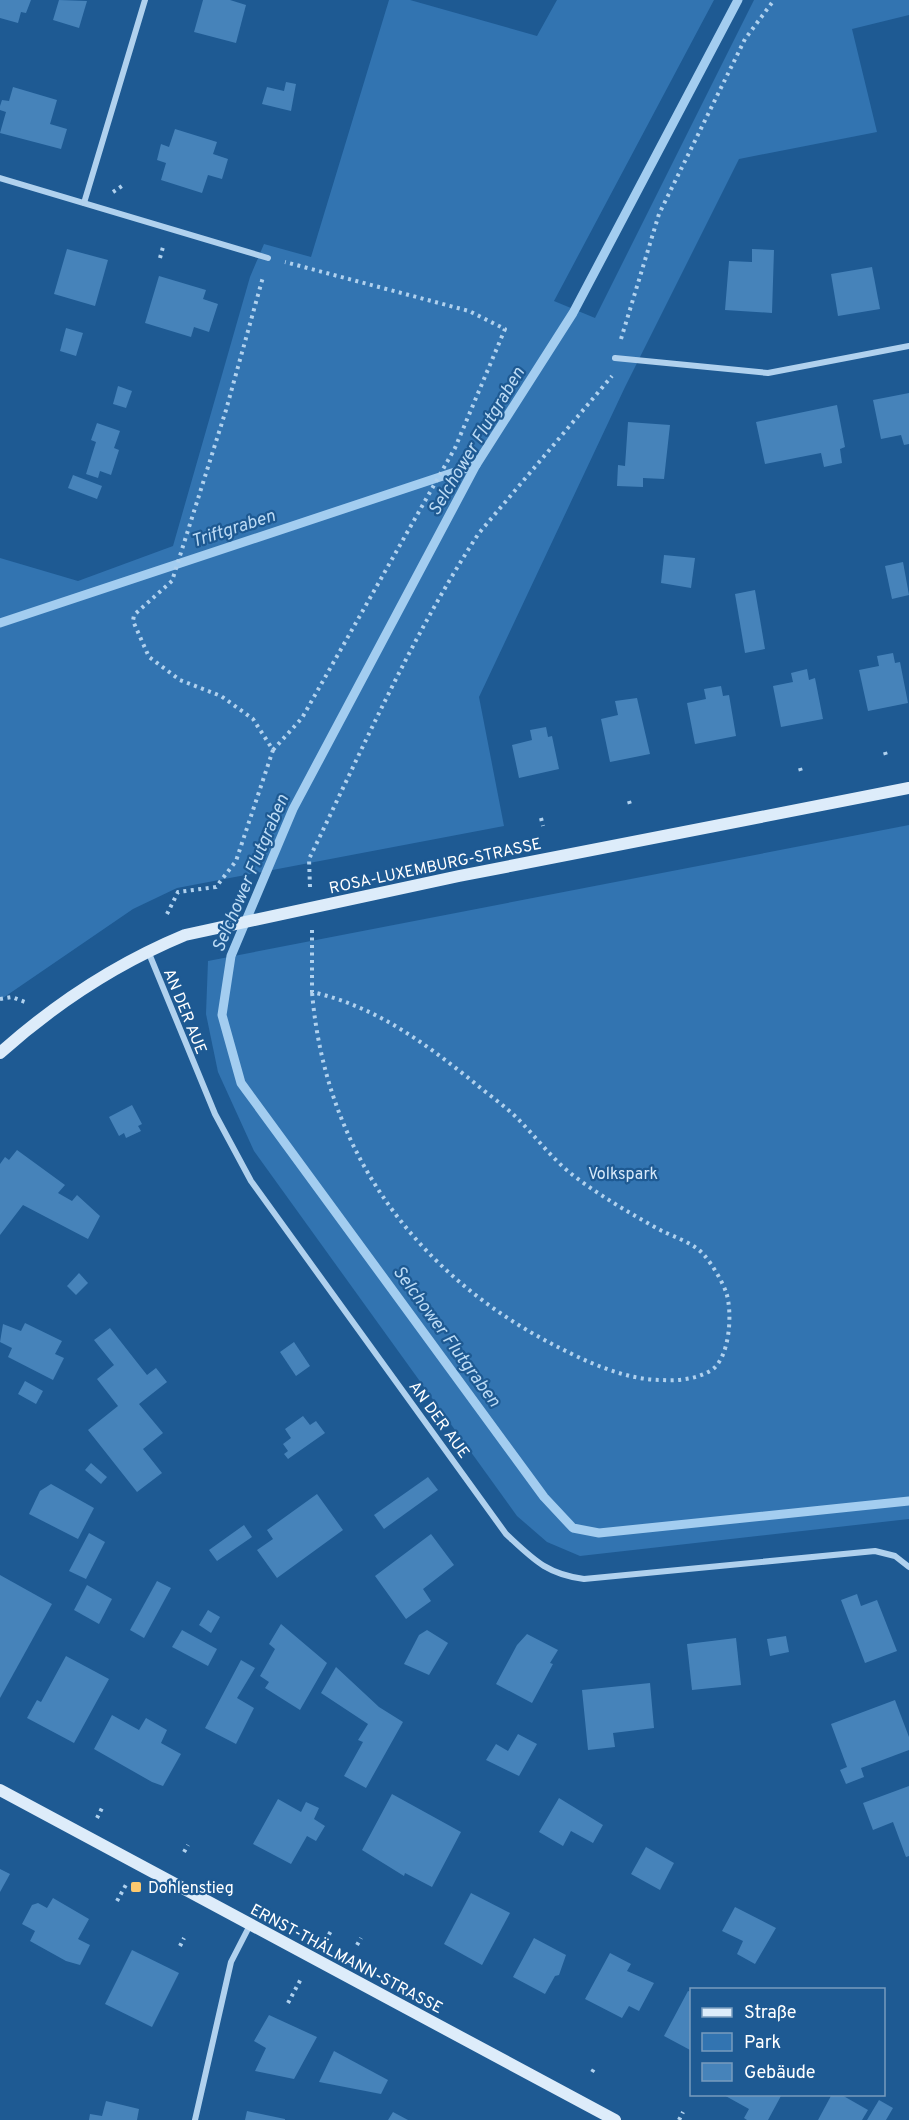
<svg xmlns="http://www.w3.org/2000/svg" width="909" height="2120" font-family="Overpass,sans-serif">
<style>
.green{fill:#3274b1}
.lines{fill:none;stroke-linecap:round;stroke-linejoin:round}
.stream{stroke:#a3cdf0;stroke-width:9}
.building{fill:#4683ba}
.path{stroke:#b0d1ee;stroke-width:4;stroke-dasharray:3 4.5;stroke-linecap:butt}
.street{stroke:#b0d1ee;stroke-width:6}
.secondary{stroke:#ddecfa;stroke-width:12}
.poi-dot{fill:#fdc96f;stroke:#1e5a93;stroke-width:2}
.labels{text-anchor:middle;stroke-width:4.5;stroke-linejoin:round;paint-order:stroke}
.street-label{font-size:16px;fill:#fff;stroke:#1e5a93}
.park-label{font-size:16px;fill:#d6e9fa;stroke:#1e5a93}
.poi-label{font-size:16px;fill:#fff;stroke:#1e5a93;text-anchor:start}
.water-label{font-size:18px;font-style:italic;fill:#bcdbf5;stroke:#1e5a93}
</style>
<rect width="100%" height="100%" fill="#1e5a93"/>
<!-- green -->
<g class="green">
<polygon points="389,0 410,0 537,36 557,0 714,0 554,301 595,318 754,0 909,0 909,15 852,29 877,132 739,159 625,387 479,697 504,826 177,888 133,909 0,1000 0,558 78,581 173,546 250,277 264,244 311,257"/>
<polygon points="909,825 909,1519 580,1556 547,1542 517,1516 254,1151 218,1072 206,1014 208,961"/>
</g>
<g class="lines">
<!-- stream -->
<g class="stream">
<polyline points="738,0 573,313 476,465 293,809 231,956 222,1015 241,1083 544,1497 573,1528 599,1533 909,1501"/>
<polyline points="0,623 476,465"/>
</g>
</g>
<!-- building -->
<g class="building">
<polygon points="0,0 31,0 26,13 21,12 18,23 0,18"/>
<polygon points="59,0 87,1 79,28 53,20"/>
<polygon points="203,0 230,0 246,5 236,43 194,32"/>
<polygon points="286,82 296,84 291,111 262,104 267,87 284,91"/>
<polygon points="13,87 57,100 50,124 67,129 61,149 0,133 6,112 0,110 0,106 2,100 9,101"/>
<polygon points="175,129 217,142 213,154 228,159 222,179 208,175 202,193 161,180 166,163 157,160 161,144 169,147"/>
<polygon points="67,249 108,260 95,306 54,294"/>
<polygon points="752,249 774,250 772,313 725,310 729,261 752,262"/>
<polygon points="872,267 880,309 838,316 831,274"/>
<polygon points="159,276 206,290 203,299 218,304 209,332 194,327 191,337 145,323"/>
<polygon points="66,328 83,333 76,356 60,351"/>
<polygon points="118,386 132,391 126,408 113,404"/>
<polygon points="909,393 909,444 904,445 901,435 881,439 873,400"/>
<polygon points="837,405 845,447 840,449 842,463 824,467 821,453 765,464 756,422"/>
<polygon points="628,422 670,425 664,479 643,478 643,487 617,486 618,465 625,466"/>
<polygon points="97,423 120,431 114,448 119,450 111,475 100,471 98,478 86,474 96,442 91,440"/>
<polygon points="73,475 102,486 97,499 68,488"/>
<polygon points="664,555 695,558 691,588 661,583"/>
<polygon points="903,562 909,595 892,599 885,566"/>
<polygon points="755,590 765,649 745,653 735,594"/>
<polygon points="893,653 895,663 900,662 908,703 868,711 859,670 879,666 877,656"/>
<polygon points="807,669 809,680 815,678 823,719 781,727 773,686 793,682 791,673"/>
<polygon points="721,686 723,696 729,695 736,736 695,744 687,703 706,699 704,689"/>
<polygon points="637,698 650,754 610,762 601,719 618,715 615,701"/>
<polygon points="546,727 548,737 552,736 559,769 519,778 512,745 532,740 530,730"/>
<polygon points="132,1105 142,1124 138,1126 141,1131 126,1138 124,1133 119,1136 109,1117"/>
<polygon points="17,1150 65,1185 58,1193 72,1201 77,1195 100,1216 88,1239 23,1205 0,1235 0,1164 5,1157 9,1160"/>
<polygon points="79,1273 88,1283 76,1295 67,1286"/>
<polygon points="25,1323 62,1341 55,1354 64,1358 53,1380 8,1357 12,1348 0,1342 3,1324 21,1331"/>
<polygon points="110,1328 147,1375 156,1368 167,1382 139,1404 163,1433 143,1449 162,1473 137,1492 88,1430 118,1406 97,1379 114,1365 94,1340"/>
<polygon points="294,1342 310,1366 296,1376 280,1352"/>
<polygon points="25,1381 43,1391 36,1404 18,1394"/>
<polygon points="303,1416 310,1425 316,1421 325,1433 288,1459 284,1454 288,1451 283,1444 291,1438 285,1429"/>
<polygon points="91,1463 107,1477 101,1484 85,1470"/>
<polygon points="428,1477 438,1490 384,1529 374,1515"/>
<polygon points="51,1484 94,1508 78,1539 29,1514 40,1491"/>
<polygon points="317,1494 343,1530 277,1578 257,1550 273,1539 267,1530"/>
<polygon points="244,1525 252,1537 217,1561 209,1550"/>
<polygon points="89,1533 105,1542 86,1579 69,1571"/>
<polygon points="431,1534 454,1565 423,1589 431,1601 406,1619 375,1576"/>
<polygon points="0,1575 52,1604 0,1698"/>
<polygon points="157,1581 171,1588 144,1638 130,1630"/>
<polygon points="87,1585 112,1599 99,1624 74,1610"/>
<polygon points="857,1594 861,1606 877,1600 897,1651 865,1663 841,1600"/>
<polygon points="208,1610 220,1617 211,1633 199,1625"/>
<polygon points="281,1624 327,1663 300,1710 265,1688 269,1682 260,1676 275,1649 269,1644"/>
<polygon points="182,1630 217,1649 208,1666 172,1647"/>
<polygon points="427,1630 448,1643 429,1675 404,1664 419,1635"/>
<polygon points="527,1634 558,1650 550,1663 553,1664 532,1703 496,1684 517,1645"/>
<polygon points="786,1636 789,1652 770,1656 767,1639"/>
<polygon points="736,1638 741,1685 692,1690 687,1644"/>
<polygon points="66,1656 109,1679 74,1743 27,1718 37,1700 41,1702"/>
<polygon points="241,1660 255,1668 237,1698 254,1708 236,1744 205,1728"/>
<polygon points="336,1667 379,1707 403,1722 366,1788 344,1776 363,1742 358,1740 368,1724 321,1693"/>
<polygon points="650,1683 654,1728 613,1733 615,1747 588,1750 582,1690"/>
<polygon points="895,1700 909,1737 909,1750 861,1768 864,1777 846,1784 840,1770 847,1767 831,1724"/>
<polygon points="112,1715 139,1730 146,1718 167,1730 161,1743 181,1754 163,1786 152,1782 94,1749"/>
<polygon points="518,1734 537,1744 519,1776 486,1760 496,1744 508,1751"/>
<polygon points="909,1786 909,1856 906,1857 893,1822 873,1830 863,1803"/>
<polygon points="392,1794 461,1832 432,1887 405,1873 404,1876 362,1850"/>
<polygon points="559,1798 603,1825 593,1843 571,1831 563,1846 539,1832"/>
<polygon points="278,1799 301,1812 306,1802 319,1808 314,1819 325,1826 316,1841 307,1836 291,1864 253,1844"/>
<polygon points="646,1847 674,1863 660,1890 631,1874"/>
<polygon points="0,1869 10,1874 0,1892"/>
<polygon points="471,1893 510,1913 482,1965 444,1944"/>
<polygon points="53,1898 89,1919 78,1939 90,1945 80,1965 66,1961 30,1941 35,1931 22,1924 32,1905 38,1903 47,1908"/>
<polygon points="735,1907 776,1928 755,1964 737,1954 743,1941 722,1931"/>
<polygon points="534,1938 566,1955 559,1975 555,1976 545,1994 513,1977"/>
<polygon points="132,1950 179,1973 152,2027 105,2004"/>
<polygon points="610,1953 631,1964 627,1971 654,1983 639,2011 629,2006 622,2018 585,1999"/>
<polygon points="688,1991 692,1992 692,2051 664,2036"/>
<polygon points="269,2015 317,2037 294,2079 255,2071 266,2048 254,2041"/>
<polygon points="334,2051 388,2080 381,2094 319,2082"/>
<polygon points="722,2094 782,2094 768,2120 747,2120 744,2118 749,2109"/>
<polygon points="832,2094 840,2094 868,2110 862,2120 818,2120"/>
<polygon points="879,2100 893,2108 886,2120 867,2120"/>
<polygon points="106,2101 139,2109 137,2120 89,2120 90,2114 102,2116"/>
<polygon points="247,2111 285,2119 285,2120 245,2120"/>
<polygon points="393,2112 408,2120 388,2120"/>
</g>
<g class="lines">
<!-- path -->
<g class="path">
<polyline points="113,192 125,184"/>
<polyline points="160,258 163,247"/>
<polyline points="621,339 659,214 745,39 774,0"/>
<polyline points="273,750 302,718 455,448 505,329 469,311 285,262"/>
<polyline points="885,752 887,759"/>
<polyline points="800,768 802,775"/>
<polyline points="629,801 631,808"/>
<polyline points="541,818 543,826"/>
<path d="M310 887 309 859C362 750 412 635 479 533L612 376"/>
<polyline points="167,914 178,892 216,887 236,861 273,750 253,719 221,696 180,680 149,657 133,621 134,615 172,581 226,410 263,277"/>
<path d="M312 930V992C374 1006 422 1041 471 1080 486 1093 504 1105 518 1119 536 1137 553 1160 574 1176 602 1197 631 1214 662 1231 675 1237 695 1244 704 1255 712 1264 722 1281 726 1292 733 1312 730 1360 710 1371 696 1379 678 1381 662 1380 624 1380 585 1361 552 1344 414 1272 325 1149 312 992"/>
<polyline points="0,999 12,997 25,1002"/>
<polyline points="97,1818 102,1808"/>
<polyline points="184,1852 188,1845"/>
<polyline points="117,1901 127,1883"/>
<polyline points="325,1941 331,1931"/>
<polyline points="357,1945 361,1938"/>
<polyline points="180,1946 184,1938"/>
<polyline points="288,2003 302,1977"/>
<polyline points="592,2072 596,2066"/>
<polyline points="679,2120 683,2112"/>
</g>
<!-- street -->
<g class="street">
<polyline points="0,178 268,258"/>
<polyline points="84,203 145,0"/>
<polyline points="615,358 768,373 909,346"/>
<path d="M148 951 215 1114 251 1181 506 1534C533 1559 546 1574 584 1579L875 1551 895 1556 909 1567"/>
<polyline points="195,2120 231,1962 250,1925"/>
</g>
<!-- secondary -->
<g class="secondary">
<path d="M0 1053C56 1003 115 964 185 935L459 876 909 788"/>
<polyline points="0,1790 615,2120"/>
</g>
</g>
<!-- markers -->
<rect class="poi-dot" x="130" y="1881" width="12" height="12" rx="3"/>
<g class="labels">
<!-- street labels -->
<g class="street-label">
<text transform="translate(435 865) rotate(-12)" y="6">ROSA-LUXEMBURG-STRASSE</text>
<text transform="translate(186 1011) rotate(68)" y="6">AN DER AUE</text>
<text transform="translate(440 1419) rotate(54)" y="6">AN DER AUE</text>
<text transform="translate(347 1958) rotate(28)" y="6">ERNST-THÄLMANN-STRASSE</text>
</g>
<!-- park labels -->
<g class="park-label">
<text x="623" y="1179">Volkspark</text>
</g>
<!-- poi labels -->
<g class="poi-label">
<text x="148" y="1893">Dohlenstieg</text>
</g>
<!-- water labels -->
<g class="water-label">
<text transform="translate(476 441) rotate(-59)" y="6">Selchower Flutgraben</text>
<text transform="translate(233 528) rotate(-18)" y="6">Triftgraben</text>
<text transform="translate(250 873) rotate(-67)" y="6">Selchower Flutgraben</text>
<text transform="translate(447 1336) rotate(54)" y="6">Selchower Flutgraben</text>
</g>
</g>
<!-- legend -->
<rect x="690" y="1988" width="195" height="108" fill="#1e5a93" stroke="#789cbe" stroke-width="1.5"/>
<rect x="702" y="2008" width="30" height="9" fill="#ddecfa" stroke="#789cbe" stroke-width="1.5"/>
<text x="744" y="2018" font-size="18" fill="#ffffff">Straße</text>
<rect x="702" y="2033" width="30" height="18" fill="#3274b1" stroke="#789cbe" stroke-width="1.5"/>
<text x="744" y="2048" font-size="18" fill="#ffffff">Park</text>
<rect x="702" y="2063" width="30" height="18" fill="#4683ba" stroke="#789cbe" stroke-width="1.5"/>
<text x="744" y="2078" font-size="18" fill="#ffffff">Gebäude</text>
</svg>
